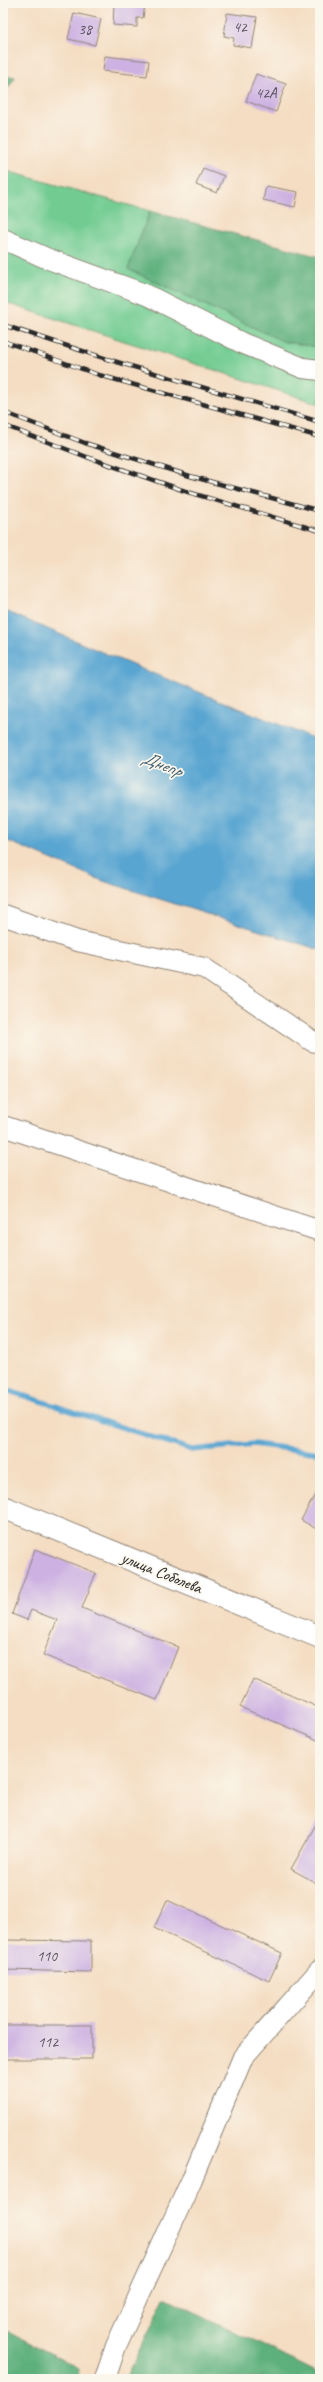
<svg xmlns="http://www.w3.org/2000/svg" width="323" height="2382" font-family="Caveat,sans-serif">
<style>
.green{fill:#72cc92;stroke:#4e7c5e}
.forest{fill:#5db07c;stroke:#446e54}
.water{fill:#59a5d1;stroke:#42687e}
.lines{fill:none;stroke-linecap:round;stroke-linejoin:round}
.stream{stroke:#59a5d1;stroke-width:5.5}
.building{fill:#ccb1e2}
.minor-casing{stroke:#908476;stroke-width:22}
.tertiary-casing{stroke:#908476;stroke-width:24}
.minor{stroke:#fff;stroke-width:20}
.tertiary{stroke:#fff;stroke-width:22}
.rail-casing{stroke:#2b2b2b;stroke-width:4.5}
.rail{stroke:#fbf7ec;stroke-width:3;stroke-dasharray:9;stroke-linecap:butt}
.labels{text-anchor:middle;stroke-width:3.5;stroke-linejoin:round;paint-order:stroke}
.number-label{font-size:15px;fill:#534c59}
.street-label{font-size:17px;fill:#2b2b2b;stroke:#fbf7ec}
.water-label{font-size:18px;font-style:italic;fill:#3d5c6d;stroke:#fbf7ec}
</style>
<rect width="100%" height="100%" fill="#fbf7ec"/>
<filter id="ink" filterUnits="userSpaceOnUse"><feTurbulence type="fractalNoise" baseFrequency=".025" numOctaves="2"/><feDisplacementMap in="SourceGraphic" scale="8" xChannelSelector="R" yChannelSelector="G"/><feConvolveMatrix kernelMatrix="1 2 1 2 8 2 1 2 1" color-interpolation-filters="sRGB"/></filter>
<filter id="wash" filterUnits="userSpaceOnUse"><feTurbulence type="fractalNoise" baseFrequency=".012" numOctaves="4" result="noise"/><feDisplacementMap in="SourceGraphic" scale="16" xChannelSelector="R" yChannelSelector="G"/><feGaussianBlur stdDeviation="0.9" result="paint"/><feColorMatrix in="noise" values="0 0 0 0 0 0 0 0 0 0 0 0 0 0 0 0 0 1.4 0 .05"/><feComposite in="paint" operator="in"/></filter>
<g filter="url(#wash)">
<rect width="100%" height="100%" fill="#f4ddc2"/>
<!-- green -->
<polygon class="green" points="3,170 150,211 128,269 285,342 320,347 320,404 3,302"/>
<!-- forest -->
<g class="forest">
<polygon points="3,75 15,77 3,96"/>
<polygon points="150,211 320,257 320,347 285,342 128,269"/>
<polygon points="165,2297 320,2374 320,2379 126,2379"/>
<polygon points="3,2329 79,2368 78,2379 3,2379"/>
</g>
<!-- water -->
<polygon class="water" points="3,610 137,667 320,741 320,950 103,881 3,839"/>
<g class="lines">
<!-- stream -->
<polyline class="stream" points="3,1389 192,1450 254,1444 320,1453"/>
</g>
<g id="blocks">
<!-- building -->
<g class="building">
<polygon points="114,3 145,4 143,18 137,18 137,27 113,25"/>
<polygon points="74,13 101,19 95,45 68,39"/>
<polygon points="227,13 257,17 252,48 233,45 234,38 224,36"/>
<polygon points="105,56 149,61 147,76 103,71"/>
<polygon points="256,74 286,84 276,112 246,101"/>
<polygon points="203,168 224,176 217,193 196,185"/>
<polygon points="266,186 298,192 295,207 263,200"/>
<polygon points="320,1486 320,1531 301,1520"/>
<polygon points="35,1549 96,1573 82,1608 178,1647 157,1700 43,1655 57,1620 31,1610 27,1620 12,1614"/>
<polygon points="253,1679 320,1708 320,1741 240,1707"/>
<polygon points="320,1817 320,1885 291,1869"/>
<polygon points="167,1900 282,1953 269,1981 154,1928"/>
<polygon points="3,1940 91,1941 91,1972 3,1970"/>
<rect x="3" y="2025" width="89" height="34"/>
</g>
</g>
</g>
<g filter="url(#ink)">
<use href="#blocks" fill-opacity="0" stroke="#908476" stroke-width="1"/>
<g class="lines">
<defs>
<g id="minor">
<polyline points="3,239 46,258 147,295 242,343 303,368 320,370"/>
<polyline points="3,915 77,941 204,968 312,1041 320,1043"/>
<polyline points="3,1126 320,1231"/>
<polyline points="105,2379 116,2346 192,2179 243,2057 320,1970"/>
</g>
<polyline id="tertiary" points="3,1507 320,1637"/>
</defs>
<!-- minor casing -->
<use href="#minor" class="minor-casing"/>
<!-- tertiary casing -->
<use href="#tertiary" class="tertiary-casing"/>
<!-- minor -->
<use href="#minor" class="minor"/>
<!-- tertiary -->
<use href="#tertiary" class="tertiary"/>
<defs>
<g id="rail">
<polyline points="3,325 107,359 320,422"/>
<polyline points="3,341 99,375 320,437"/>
<polyline points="3,412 85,443 190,476 320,511"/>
<polyline points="3,425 87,457 188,492 320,531"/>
</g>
</defs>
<!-- rail casing -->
<use href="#rail" class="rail-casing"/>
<!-- rail -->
<use href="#rail" class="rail"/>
</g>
</g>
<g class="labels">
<!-- number labels -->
<g class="number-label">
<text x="240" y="32">42</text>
<text x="85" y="34">38</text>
<text x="266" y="98">42А</text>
<text x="47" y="1961">110</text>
<text x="48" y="2047">112</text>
</g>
<!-- street labels -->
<g class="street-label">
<text transform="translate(162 1572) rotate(22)" y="6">улица Соболева</text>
</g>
<!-- water labels -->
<g class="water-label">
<text transform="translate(162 764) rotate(21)" y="6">Днепр</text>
</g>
</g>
<!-- margin -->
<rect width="323" height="2382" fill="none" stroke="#fbf7ec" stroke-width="16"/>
</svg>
